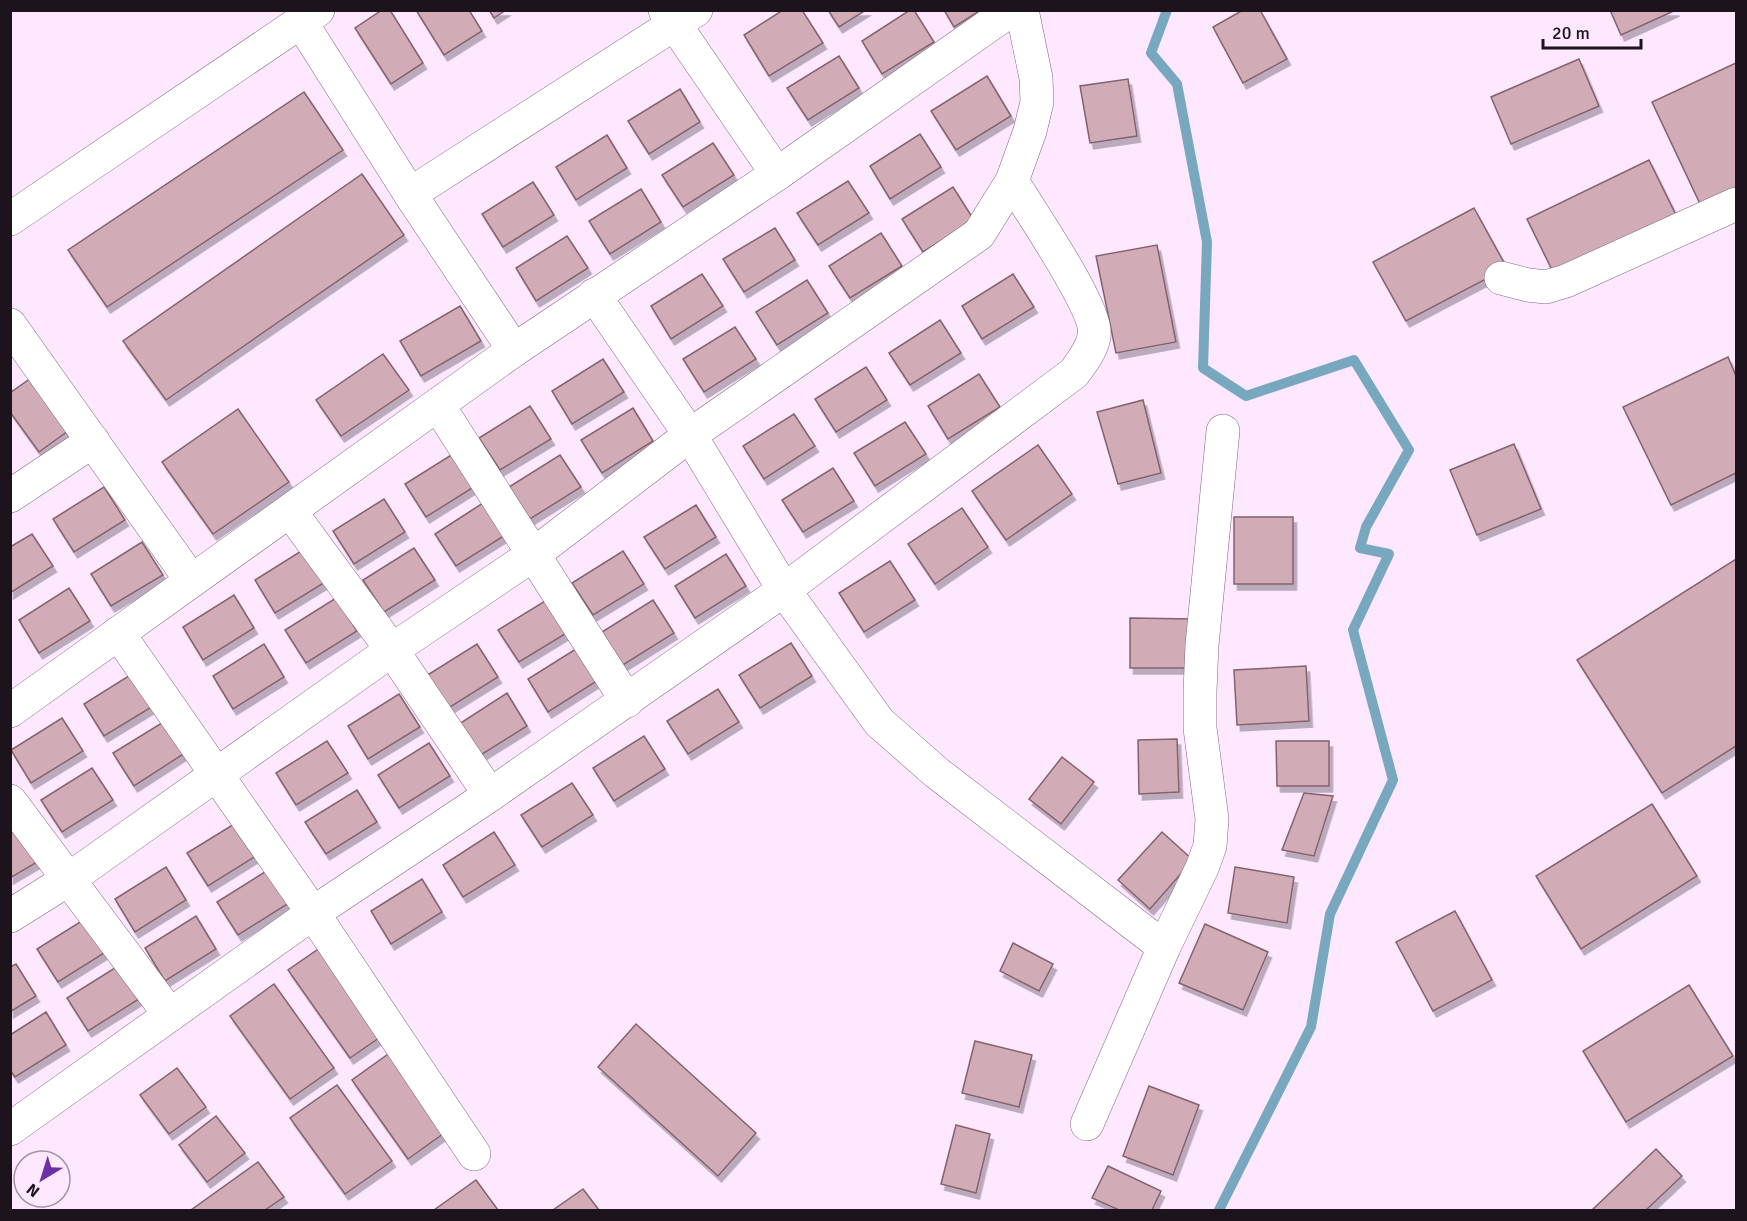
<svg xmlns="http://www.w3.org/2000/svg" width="1747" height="1221" font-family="Signika,sans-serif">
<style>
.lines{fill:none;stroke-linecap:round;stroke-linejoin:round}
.stream{stroke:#78a8bf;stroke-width:10}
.building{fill:#d1abb6;stroke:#84626c;stroke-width:1.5;filter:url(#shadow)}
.minor-casing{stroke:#7e6880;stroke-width:34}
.minor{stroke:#fff;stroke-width:33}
</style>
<defs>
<filter id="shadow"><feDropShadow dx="3.5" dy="6" stdDeviation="0" flood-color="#0004"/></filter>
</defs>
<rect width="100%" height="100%" fill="#fde8ff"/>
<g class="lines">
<!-- stream -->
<polyline class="stream" points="1167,10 1151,53 1177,84 1207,242 1203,368 1246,396 1354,360 1409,450 1366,527 1360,548 1389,554 1353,630 1393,780 1330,914 1311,1027 1219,1210"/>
</g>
<!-- building -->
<g class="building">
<polygon points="382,10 390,10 423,63 391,84 355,28"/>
<polygon points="416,10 469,10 482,31 444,55"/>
<polygon points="489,10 506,10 494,18"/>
<polygon points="783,10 802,10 823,43 769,76 744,35"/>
<polygon points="828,10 866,10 839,27"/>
<polygon points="910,10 914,10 934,42 882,74 862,41"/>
<polygon points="944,10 981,10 954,27"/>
<polygon points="1243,10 1260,10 1287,59 1243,83 1213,27"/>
<polygon points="1610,10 1676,10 1621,35"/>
<polygon points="839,56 859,88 808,120 787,88"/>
<polygon points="1579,59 1599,106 1511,144 1491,97"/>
<polygon points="1736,63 1736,193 1702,208 1652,102"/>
<polygon points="987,76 1011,116 956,150 931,111"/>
<polygon points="1128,79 1137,136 1090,143 1080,86"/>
<polygon points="680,89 700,122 649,154 628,121"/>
<polygon points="304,92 343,150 107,307 68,250"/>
<polygon points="920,134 941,167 890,199 870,166"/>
<polygon points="607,135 627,168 576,200 556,167"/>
<polygon points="713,143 734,175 683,207 662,175"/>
<polygon points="1649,160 1676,215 1554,274 1527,219"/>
<polygon points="362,174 404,235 166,400 123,341"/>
<polygon points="848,181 869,213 818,245 797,213"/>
<polygon points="533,182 554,215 503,247 482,214"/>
<polygon points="953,187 974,220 923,252 902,219"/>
<polygon points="641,189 661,222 610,254 589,221"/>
<polygon points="1474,208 1507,268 1406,321 1373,262"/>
<polygon points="775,228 795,260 744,292 723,259"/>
<polygon points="881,233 902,266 850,298 829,266"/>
<polygon points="567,236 588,268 536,301 516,268"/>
<polygon points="1157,245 1176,342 1116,353 1096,256"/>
<polygon points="702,274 723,306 671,339 651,306"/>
<polygon points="1013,274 1034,307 982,339 962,306"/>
<polygon points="807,280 828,313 777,345 756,312"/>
<polygon points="460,306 481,341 421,376 400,341"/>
<polygon points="940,320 961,353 910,385 889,353"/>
<polygon points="735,327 756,359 704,392 683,359"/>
<polygon points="383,354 409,390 341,436 316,400"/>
<polygon points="1728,357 1736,376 1736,473 1671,505 1623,407"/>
<polygon points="603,359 624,392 572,424 552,391"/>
<polygon points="866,367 887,400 836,432 815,399"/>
<polygon points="979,374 1000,407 948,439 928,406"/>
<polygon points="31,378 68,431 39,452 10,412 10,393"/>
<polygon points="1143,400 1161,473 1118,484 1097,412"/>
<polygon points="530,406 551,439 500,470 479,438"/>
<polygon points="633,408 653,441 602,473 581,440"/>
<polygon points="238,409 289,482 213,534 162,462"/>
<polygon points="794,414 815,446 764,479 743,446"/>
<polygon points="905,422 926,454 875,486 854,453"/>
<polygon points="1514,444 1541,509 1477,535 1450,470"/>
<polygon points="1038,445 1072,494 1006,540 972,491"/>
<polygon points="456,452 477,485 426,517 405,484"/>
<polygon points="560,455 581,487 530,519 509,487"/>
<polygon points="833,468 854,501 803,532 782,500"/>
<polygon points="104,487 125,520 74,552 53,519"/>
<polygon points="384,499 405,532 354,564 333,531"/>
<polygon points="486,501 507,534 456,566 435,534"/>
<polygon points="696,505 716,537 665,569 644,537"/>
<polygon points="962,508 988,547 935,584 908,544"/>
<rect x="1234" y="517" width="59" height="67"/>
<polygon points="32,534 53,566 10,593 10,547"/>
<polygon points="142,542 163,575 111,606 91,574"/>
<polygon points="306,548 327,581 275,613 255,580"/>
<polygon points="414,548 435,580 384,612 363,580"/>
<polygon points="623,551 644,584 593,615 572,583"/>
<polygon points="726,554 746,586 695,618 675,586"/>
<polygon points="1736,559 1736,746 1662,793 1577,660"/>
<polygon points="890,561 915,600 864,632 839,593"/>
<polygon points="69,588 90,621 39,653 19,620"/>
<polygon points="234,595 254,628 203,660 183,627"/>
<polygon points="336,598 357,631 306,663 285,630"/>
<polygon points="550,598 570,631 519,662 498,630"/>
<polygon points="653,600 674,633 623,665 602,632"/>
<polygon points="1130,618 1194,619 1194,668 1130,668"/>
<polygon points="791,643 812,676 760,708 739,675"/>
<polygon points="264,644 284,677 233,709 213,676"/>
<polygon points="477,644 498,677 447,709 426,676"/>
<polygon points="579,647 600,679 548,712 528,679"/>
<polygon points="1306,666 1309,721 1237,725 1234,670"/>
<polygon points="135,672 155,705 104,736 84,704"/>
<polygon points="718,689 739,722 688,754 667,721"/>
<polygon points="507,693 527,726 476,758 456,726"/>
<polygon points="399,694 420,727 368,759 348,726"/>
<polygon points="62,718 83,751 31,783 11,750"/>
<polygon points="165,721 185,753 134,786 113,753"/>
<polygon points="644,736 665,769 614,801 593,768"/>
<polygon points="1177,739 1179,792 1139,794 1138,740"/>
<polygon points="327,741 348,773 296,805 276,773"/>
<polygon points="1276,741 1329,741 1329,786 1277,786"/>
<polygon points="429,743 450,776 399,808 378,775"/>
<polygon points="1062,757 1094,782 1061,824 1029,799"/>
<polygon points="92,768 113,800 62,832 41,800"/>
<polygon points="572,783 593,815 542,847 521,815"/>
<polygon points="357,790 377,822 326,854 305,822"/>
<polygon points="1304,793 1333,796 1314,856 1282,850"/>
<polygon points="1652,804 1697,876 1581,949 1536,876"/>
<polygon points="239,821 259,854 208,886 187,853"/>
<polygon points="18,828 39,861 10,878 10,833"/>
<polygon points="494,832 515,865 463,897 443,865"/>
<polygon points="1162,832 1193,860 1150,909 1118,880"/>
<polygon points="166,867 186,900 135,932 115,899"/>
<polygon points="1235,867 1294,877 1287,923 1228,913"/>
<polygon points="268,870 289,903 238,935 217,902"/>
<polygon points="422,879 442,912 391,944 371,911"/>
<polygon points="1455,911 1492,980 1433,1011 1396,942"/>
<polygon points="196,916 216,949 165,981 145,948"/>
<polygon points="88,917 109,950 58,982 37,949"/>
<polygon points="1205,924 1268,952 1243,1010 1179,983"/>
<polygon points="327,943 389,1031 350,1058 288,970"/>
<polygon points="1013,943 1053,964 1039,991 1000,971"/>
<polygon points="16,964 36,996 10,1012 10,967"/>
<polygon points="118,966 139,999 88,1031 67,998"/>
<polygon points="274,984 334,1068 290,1099 230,1016"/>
<polygon points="1689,985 1733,1056 1626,1122 1583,1051"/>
<polygon points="46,1012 66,1045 15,1077 10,1070 10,1035"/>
<polygon points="636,1024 756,1133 718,1176 598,1067"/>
<polygon points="975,1041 1032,1055 1019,1107 962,1093"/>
<polygon points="391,1052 447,1131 408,1159 352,1080"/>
<polygon points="177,1068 206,1107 169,1134 140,1095"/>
<polygon points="337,1085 392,1161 345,1194 290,1118"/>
<polygon points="1149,1086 1199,1105 1173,1175 1123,1156"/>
<polygon points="216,1116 245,1153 207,1182 179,1145"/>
<polygon points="956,1125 990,1134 976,1193 941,1184"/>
<polygon points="1656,1149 1682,1176 1646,1210 1592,1210"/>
<polygon points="258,1162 284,1197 265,1210 191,1210"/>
<polygon points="1108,1166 1161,1191 1152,1210 1119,1210 1092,1198"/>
<polygon points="476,1180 498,1210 434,1210"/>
<polygon points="583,1189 599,1210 553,1210"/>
</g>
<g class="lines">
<defs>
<g id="minor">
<polyline points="665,10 777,174"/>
<polyline points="301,22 410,194 514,350"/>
<polyline points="410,194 696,10"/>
<polyline points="10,219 318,10"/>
<polyline points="1501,278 1528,285 1546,287 1566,281 1736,204"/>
<polyline points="594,295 690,435 784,590 879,722 937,773 1164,947"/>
<polyline points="10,325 191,580"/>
<polyline points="438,405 627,701"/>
<polyline points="10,496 93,441"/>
<polyline points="290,511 392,650 490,795"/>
<polyline points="118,633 313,913 474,1154"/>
<polyline points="10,711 514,350 777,174 1011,10"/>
<polyline points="10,801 170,1015"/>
<polyline points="10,916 69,879 392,650 534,554 690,435 979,234 1012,181 1030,131 1037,102 1036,78 1022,10"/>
<polyline points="1087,1124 1164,947 1202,868 1210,846 1212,819 1200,728 1200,691 1202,645 1223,431"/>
<path d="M10 1129 313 913 490 795 784 590 1074 373C1082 362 1091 351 1094 337 1100 311 1028 208 1012 181"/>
</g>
</defs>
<!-- minor casing -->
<use href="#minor" class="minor-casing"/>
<!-- minor -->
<use href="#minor" class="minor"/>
</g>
<!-- border -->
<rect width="1747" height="1221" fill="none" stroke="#1c131d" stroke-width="24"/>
<!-- north arrow -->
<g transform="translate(42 1179) rotate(218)"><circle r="28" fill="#fde8ff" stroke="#a393a5" stroke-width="1.5"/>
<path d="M0-4.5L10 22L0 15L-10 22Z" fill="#6c31a7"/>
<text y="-9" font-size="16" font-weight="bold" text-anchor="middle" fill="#1c131d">N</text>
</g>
<!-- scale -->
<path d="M1543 39v9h98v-9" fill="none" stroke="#1c131d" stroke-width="3"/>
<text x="1552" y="39" font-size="18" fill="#1c131d" stroke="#fde8ff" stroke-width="4.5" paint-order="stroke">20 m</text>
</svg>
